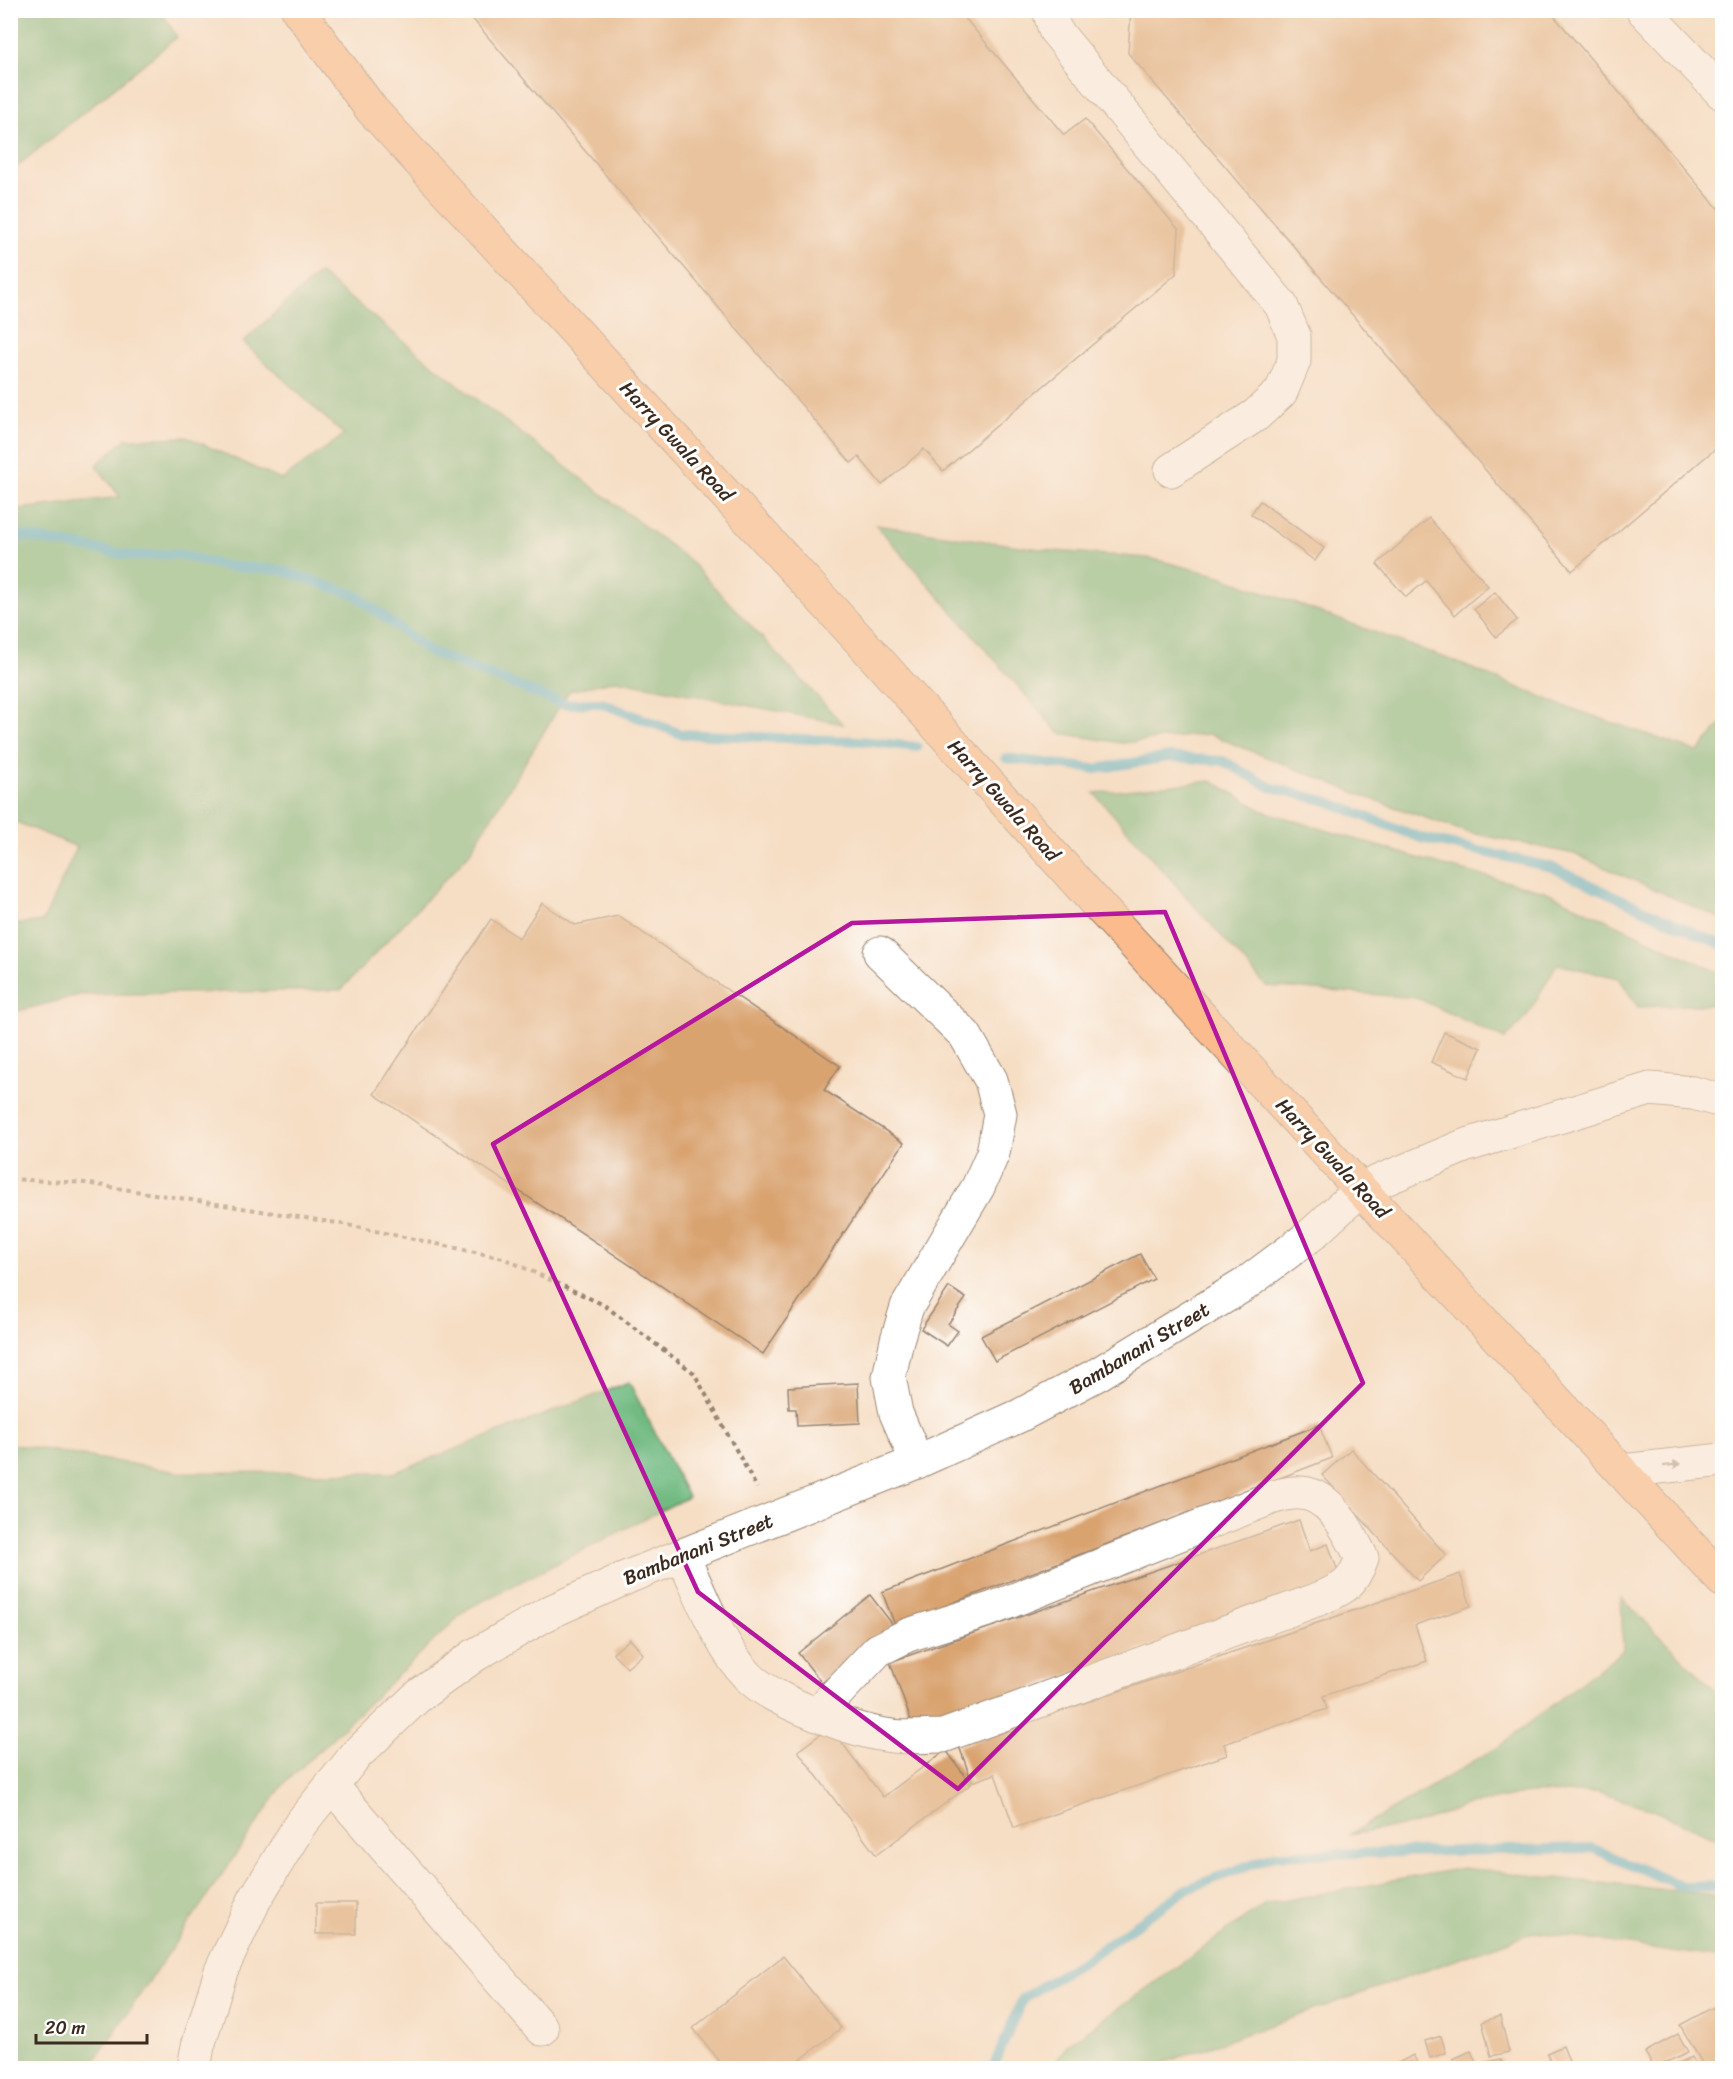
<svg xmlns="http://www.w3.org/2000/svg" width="1733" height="2079" font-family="Sriracha,sans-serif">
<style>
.forest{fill:#71ba81;stroke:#567250;stroke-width:1.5}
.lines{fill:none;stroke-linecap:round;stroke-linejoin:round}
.stream{stroke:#4db1cc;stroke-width:10}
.building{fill:#d9a36f}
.minor-casing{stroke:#988471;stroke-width:35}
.major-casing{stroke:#988471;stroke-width:35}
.path{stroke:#988471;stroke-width:4;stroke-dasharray:4.5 4.5;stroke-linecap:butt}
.minor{stroke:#fff;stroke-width:33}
.major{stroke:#fbbb8d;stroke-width:33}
.oneway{fill:#a79f9a}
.marked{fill:none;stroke:#b5179e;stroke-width:4.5;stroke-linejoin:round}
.labels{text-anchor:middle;stroke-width:6;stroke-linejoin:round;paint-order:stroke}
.street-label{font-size:20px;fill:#3b2a1e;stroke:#fff}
</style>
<rect width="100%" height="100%" fill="#fff"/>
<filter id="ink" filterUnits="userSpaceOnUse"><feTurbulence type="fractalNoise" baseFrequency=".0167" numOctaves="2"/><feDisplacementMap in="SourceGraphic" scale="12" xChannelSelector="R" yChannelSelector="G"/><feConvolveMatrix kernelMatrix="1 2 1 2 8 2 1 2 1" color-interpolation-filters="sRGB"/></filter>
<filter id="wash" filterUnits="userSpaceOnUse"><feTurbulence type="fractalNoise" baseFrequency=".008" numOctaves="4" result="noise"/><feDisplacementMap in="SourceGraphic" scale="24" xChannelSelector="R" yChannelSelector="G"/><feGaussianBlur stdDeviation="1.35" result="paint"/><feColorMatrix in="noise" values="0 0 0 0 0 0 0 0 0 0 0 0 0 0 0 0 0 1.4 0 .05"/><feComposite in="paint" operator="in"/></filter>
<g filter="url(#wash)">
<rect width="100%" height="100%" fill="#f6dec4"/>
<!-- forest -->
<g class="forest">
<polygon points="11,10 161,11 177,37 11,171"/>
<polygon points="319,273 468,393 689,560 843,724 616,680 569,691 468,855 341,990 80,995 11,1013 11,925 43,921 77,847 11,820 11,510 120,497 96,465 126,439 188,437 281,480 344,435 243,342"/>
<polygon points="876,525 1054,551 1149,558 1220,576 1451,660 1561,705 1698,752 1722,723 1722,919 1574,854 1466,832 1366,797 1209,734 1122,743 1059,733"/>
<polygon points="1212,781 1263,811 1444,866 1545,891 1722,974 1722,1004 1638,1007 1619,978 1557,964 1527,1016 1505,1039 1417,998 1266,986 1094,793"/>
<polygon points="629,1382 688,1497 467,1609 283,1785 90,2068 11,2068 11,1444 178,1472 393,1473"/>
<polygon points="1621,1598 1722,1697 1722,1841 1648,1808 1597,1792 1528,1793 1465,1806 1415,1824 1349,1835 1501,1745 1623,1650"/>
<polygon points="1463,1868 1722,1896 1722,1958 1535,1932 1149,2068 1051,2068 1067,2045 1265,1904"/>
</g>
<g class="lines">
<!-- stream -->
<g class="stream">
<polyline points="10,534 133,556 178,554 224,566 280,570 356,595 428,651 563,704 601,703 681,734 863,741 917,747"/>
<polyline points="1006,758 1095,769 1169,757 1223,761 1270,787 1326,801 1421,838 1551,867 1722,945"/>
<polyline points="993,2068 1023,1998 1088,1958 1187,1889 1276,1855 1592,1848 1683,1887 1722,1886"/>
</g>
</g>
<g id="blocks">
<!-- building -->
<g class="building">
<polygon points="465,10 958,10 1064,135 1085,119 1179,230 1176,274 943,471 924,449 882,485 859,457 851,463"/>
<polygon points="1131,10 1549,10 1722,213 1722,443 1572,571 1128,53"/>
<polygon points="1260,501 1324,548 1315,561 1251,514"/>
<polygon points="1429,518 1488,586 1455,615 1426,581 1406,597 1377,564"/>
<polygon points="1495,592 1517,620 1496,637 1474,609"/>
<polygon points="542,903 575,925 618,916 840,1066 824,1090 904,1143 763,1354 374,1094 491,919 519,938"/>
<polygon points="1444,1032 1481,1048 1468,1078 1431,1062"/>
<polygon points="1140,1254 1154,1279 995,1361 981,1336"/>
<polygon points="949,1287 966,1298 948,1324 958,1331 947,1346 921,1329"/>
<polygon points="858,1383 860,1423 797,1426 796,1409 789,1409 788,1387"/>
<polygon points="1319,1425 1332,1458 895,1625 882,1592"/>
<polygon points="1351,1449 1446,1555 1418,1581 1322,1475"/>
<polygon points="1299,1520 1310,1551 1328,1544 1341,1580 914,1729 890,1662"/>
<polygon points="1460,1574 1471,1606 1415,1625 1427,1661 1323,1696 1327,1709 1224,1744 1227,1755 1014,1828 995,1774 972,1782 959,1746"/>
<polygon points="870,1595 893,1625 822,1683 798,1653"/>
<polygon points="630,1639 643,1654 627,1668 613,1653"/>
<polygon points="830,1727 883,1797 946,1750 971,1784 876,1855 798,1751"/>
<rect x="316" y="1903" width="40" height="31"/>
<polygon points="783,1956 841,2028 790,2068 725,2068 693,2028"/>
<polygon points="1719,2004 1722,2009 1722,2068 1705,2068 1680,2025"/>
<polygon points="1500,2016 1509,2052 1491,2056 1482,2022"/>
<polygon points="1678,2034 1688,2052 1654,2068 1645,2052"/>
<polygon points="1441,2036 1446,2053 1430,2058 1425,2041"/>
<polygon points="1563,2046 1569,2061 1554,2068 1547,2053"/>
<polygon points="1471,2051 1478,2067 1457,2068 1453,2059"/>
<polygon points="1413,2055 1420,2068 1389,2068"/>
<polygon points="1692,2057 1698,2068 1668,2068"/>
<polygon points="1501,2059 1503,2068 1482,2068 1481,2063"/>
</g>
</g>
</g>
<g filter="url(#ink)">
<use href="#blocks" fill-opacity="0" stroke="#988471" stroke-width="1.5"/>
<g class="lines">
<defs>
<g id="minor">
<polyline points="1049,10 1055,30 1281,305 1294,336 1294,361 1281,392 1256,415 1171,470"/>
<polyline points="1643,10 1722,93"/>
<polyline points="880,953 965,1035 991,1080 1000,1114 993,1153 978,1187 907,1307 897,1340 889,1377 896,1413 917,1462"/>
<polyline points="1622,1471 1722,1460"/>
<path d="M682 1555C700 1592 719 1646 747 1675 770 1701 858 1733 893 1736 909 1738 926 1736 943 1736L1316 1600C1343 1589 1352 1586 1362 1558 1348 1531 1330 1490 1294 1493 1286 1493 1278 1496 1271 1498L991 1609 908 1635 878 1650 817 1714"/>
<polyline points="331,1785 542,2029"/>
<polyline points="194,2068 198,2046 221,1971 255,1899 301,1823 356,1755 417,1697 475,1655 550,1612 630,1576 917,1462 1019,1416 1098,1374 1244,1285 1311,1235 1361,1189 1464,1146 1650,1089 1693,1093 1722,1101"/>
</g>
<polyline id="major" points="298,10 372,110 864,645 1096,903 1722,1580"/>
</defs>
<!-- minor casing -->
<use href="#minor" class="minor-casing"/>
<!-- major casing -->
<use href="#major" class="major-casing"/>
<!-- path -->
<polyline class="path" points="10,1179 85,1183 343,1224 503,1258 604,1305 694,1373 757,1488"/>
<!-- minor -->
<use href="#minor" class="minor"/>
<!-- major -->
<use href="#major" class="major"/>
</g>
<!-- one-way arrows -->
<defs><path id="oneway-solid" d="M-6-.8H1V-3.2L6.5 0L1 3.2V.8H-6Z" transform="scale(1.5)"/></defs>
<use class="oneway" href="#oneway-solid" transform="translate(1672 1465) rotate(-7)"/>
</g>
<!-- marked area -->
<path d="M0 0H1733V2079H0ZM1165 912 1363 1383 958 1789 698 1592 493 1144 852 923Z" fill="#f6dec4" fill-opacity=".55" fill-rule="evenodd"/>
<path class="marked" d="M1165 912 1363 1383 958 1789 698 1592 493 1144 852 923Z"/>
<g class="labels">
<!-- street labels -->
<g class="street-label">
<text transform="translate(677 441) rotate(47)" y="7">Harry Gwala Road</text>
<text transform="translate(1004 800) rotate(48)" y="7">Harry Gwala Road</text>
<text transform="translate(1333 1158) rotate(47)" y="7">Harry Gwala Road</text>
<text transform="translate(1139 1348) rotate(-31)" y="7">Bambanani Street</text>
<text transform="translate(698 1549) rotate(-22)" y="7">Bambanani Street</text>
</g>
</g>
<!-- margin -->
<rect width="1733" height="2079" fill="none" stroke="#fff" stroke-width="36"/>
<!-- scale -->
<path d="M36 2034v9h111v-9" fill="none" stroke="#3b2a1e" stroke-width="3"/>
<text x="45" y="2034" font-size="18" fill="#3b2a1e" stroke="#ffffff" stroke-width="4.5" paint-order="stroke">20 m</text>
</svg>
